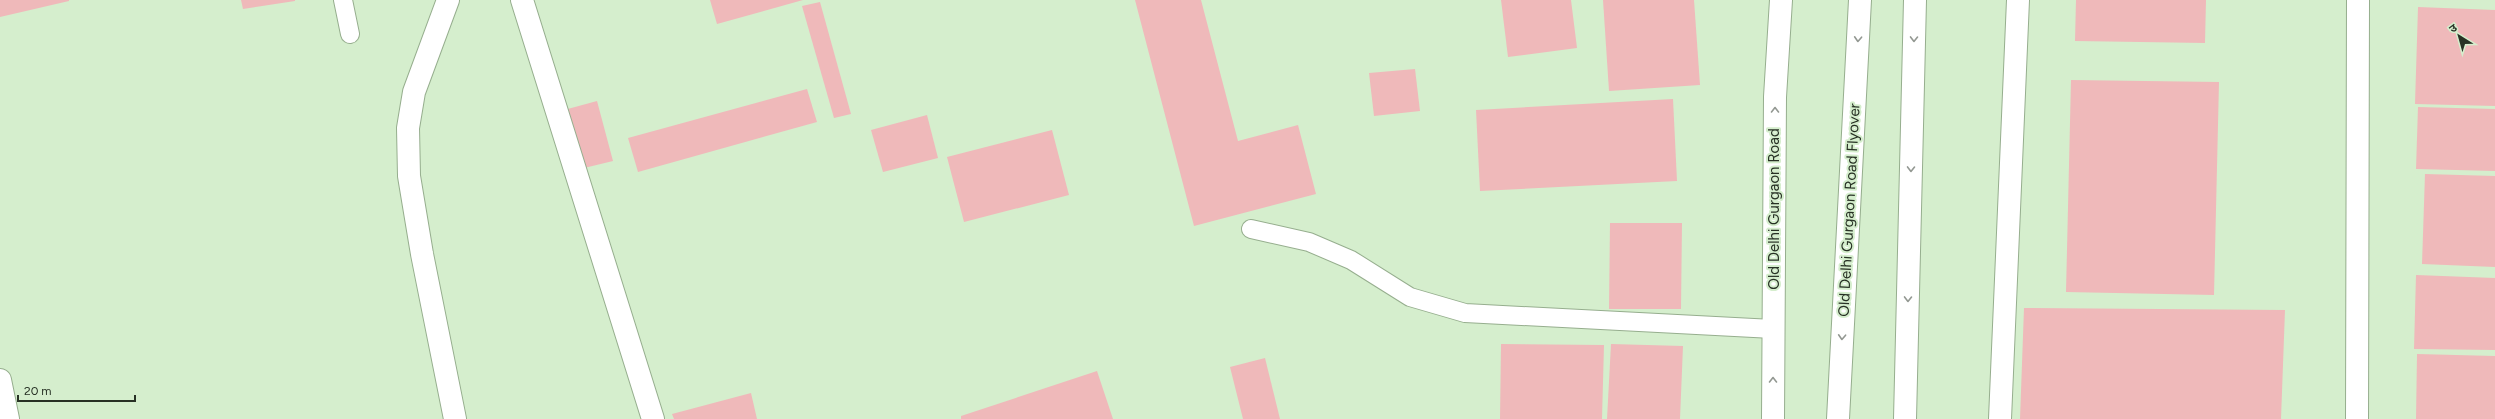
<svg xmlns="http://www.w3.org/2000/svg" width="2495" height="419" font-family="Figtree,'Noto Sans Devanagari',sans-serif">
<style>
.building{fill:#efb9ba}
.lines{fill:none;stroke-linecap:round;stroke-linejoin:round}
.service-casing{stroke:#96ae8e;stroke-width:20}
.minor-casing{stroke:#96ae8e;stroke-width:24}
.secondary-casing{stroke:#96ae8e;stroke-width:24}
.service{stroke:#fff;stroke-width:18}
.minor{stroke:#fff;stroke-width:22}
.secondary{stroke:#fff;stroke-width:22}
.oneway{stroke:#939892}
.labels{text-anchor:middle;stroke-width:4;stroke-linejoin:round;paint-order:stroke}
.street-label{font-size:15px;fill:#273124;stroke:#d5eecd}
</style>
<rect width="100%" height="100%" fill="#d5eecd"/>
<!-- building -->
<g class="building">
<polygon points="0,0 69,0 69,1 0,17"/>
<polygon points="241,0 295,0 295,1 243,9"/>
<polygon points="710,0 803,0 717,24"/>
<polygon points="1135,0 1201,0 1238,141 1298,125 1316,194 1194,226"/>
<polygon points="1501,0 1571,0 1577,48 1508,57"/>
<polygon points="1603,0 1694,0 1700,85 1609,91"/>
<polygon points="2076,0 2206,0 2205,43 2075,41"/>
<polygon points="820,2 851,114 834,118 802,6"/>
<polygon points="2418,7 2495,10 2495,106 2415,104"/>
<polygon points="1415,69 1420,111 1374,116 1369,73"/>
<polygon points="2071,80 2219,82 2214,295 2066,292"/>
<polygon points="807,89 817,122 638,172 628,138"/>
<polygon points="1673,99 1677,181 1480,191 1476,110"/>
<polygon points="597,101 613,161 580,169 564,110"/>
<polygon points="2418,107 2495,109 2495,171 2416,169"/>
<polygon points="927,115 938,158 883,172 871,130"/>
<polygon points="1052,130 1069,195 964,222 947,157"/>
<polygon points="2425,174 2495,176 2495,267 2422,264"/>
<polygon points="1610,223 1682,223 1681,309 1609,309"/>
<polygon points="2416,275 2495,278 2495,350 2414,349"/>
<polygon points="2024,308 2285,310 2281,419 2020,419"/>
<polygon points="1501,344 1604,345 1602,419 1500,419"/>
<polygon points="1611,344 1683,346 1680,419 1607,419"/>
<polygon points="2417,354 2495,356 2495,419 2416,419"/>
<polygon points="1265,358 1280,419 1243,419 1230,367"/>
<polygon points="1097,371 1113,419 961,419 961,416"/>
<polygon points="751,393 757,419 674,419 672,414"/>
</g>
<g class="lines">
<defs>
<g id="service">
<polyline points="343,0 350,34"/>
<polyline points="1251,229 1309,242 1351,260 1410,297 1465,313 1773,329"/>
</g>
<g id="minor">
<polyline points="448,0 414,92 408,128 409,176 422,254 455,419"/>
<polyline points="522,0 653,419"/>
<polyline points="0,380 8,419"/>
<polyline points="2000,419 2018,0"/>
<polyline points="2357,419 2358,0"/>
</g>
<g id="secondary">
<polyline points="1773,419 1775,97 1781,0"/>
<polyline points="1838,419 1860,0"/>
<polyline points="1905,419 1915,0"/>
</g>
</defs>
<!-- service casing -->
<use href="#service" class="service-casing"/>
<!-- minor casing -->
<use href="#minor" class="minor-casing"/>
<!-- secondary casing -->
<use href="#secondary" class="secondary-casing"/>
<!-- service -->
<use href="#service" class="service"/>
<!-- minor -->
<use href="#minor" class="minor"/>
<!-- secondary -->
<use href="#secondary" class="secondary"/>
</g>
<!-- one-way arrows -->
<defs><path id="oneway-chevron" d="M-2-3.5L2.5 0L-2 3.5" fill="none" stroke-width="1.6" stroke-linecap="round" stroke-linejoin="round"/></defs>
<g class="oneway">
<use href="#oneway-chevron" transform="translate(1858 39) rotate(93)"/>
<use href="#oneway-chevron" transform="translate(1914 39) rotate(91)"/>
<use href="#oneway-chevron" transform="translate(1775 110) rotate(-90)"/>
<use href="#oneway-chevron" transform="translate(1911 169) rotate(91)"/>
<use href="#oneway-chevron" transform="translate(1908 299) rotate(91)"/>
<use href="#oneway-chevron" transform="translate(1842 337) rotate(93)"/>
<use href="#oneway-chevron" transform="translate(1773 380) rotate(-90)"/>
</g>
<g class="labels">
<!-- street labels -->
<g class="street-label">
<text transform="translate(1774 209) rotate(-90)" y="5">Old Delhi Gurgaon Road</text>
<text transform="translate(1849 210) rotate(-87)" y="5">Old Delhi Gurgaon Road Flyover</text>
</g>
</g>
<!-- north arrow -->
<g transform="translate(2459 36) rotate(323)" stroke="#d5eecd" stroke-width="3" paint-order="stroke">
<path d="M0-3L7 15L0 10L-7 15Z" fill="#273124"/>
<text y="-6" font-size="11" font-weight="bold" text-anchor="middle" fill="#273124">उ</text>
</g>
<!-- scale -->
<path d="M18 395v6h117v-6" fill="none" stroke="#273124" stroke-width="2"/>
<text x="24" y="395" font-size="12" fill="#273124" stroke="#d5eecd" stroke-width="3" paint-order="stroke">20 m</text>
</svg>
